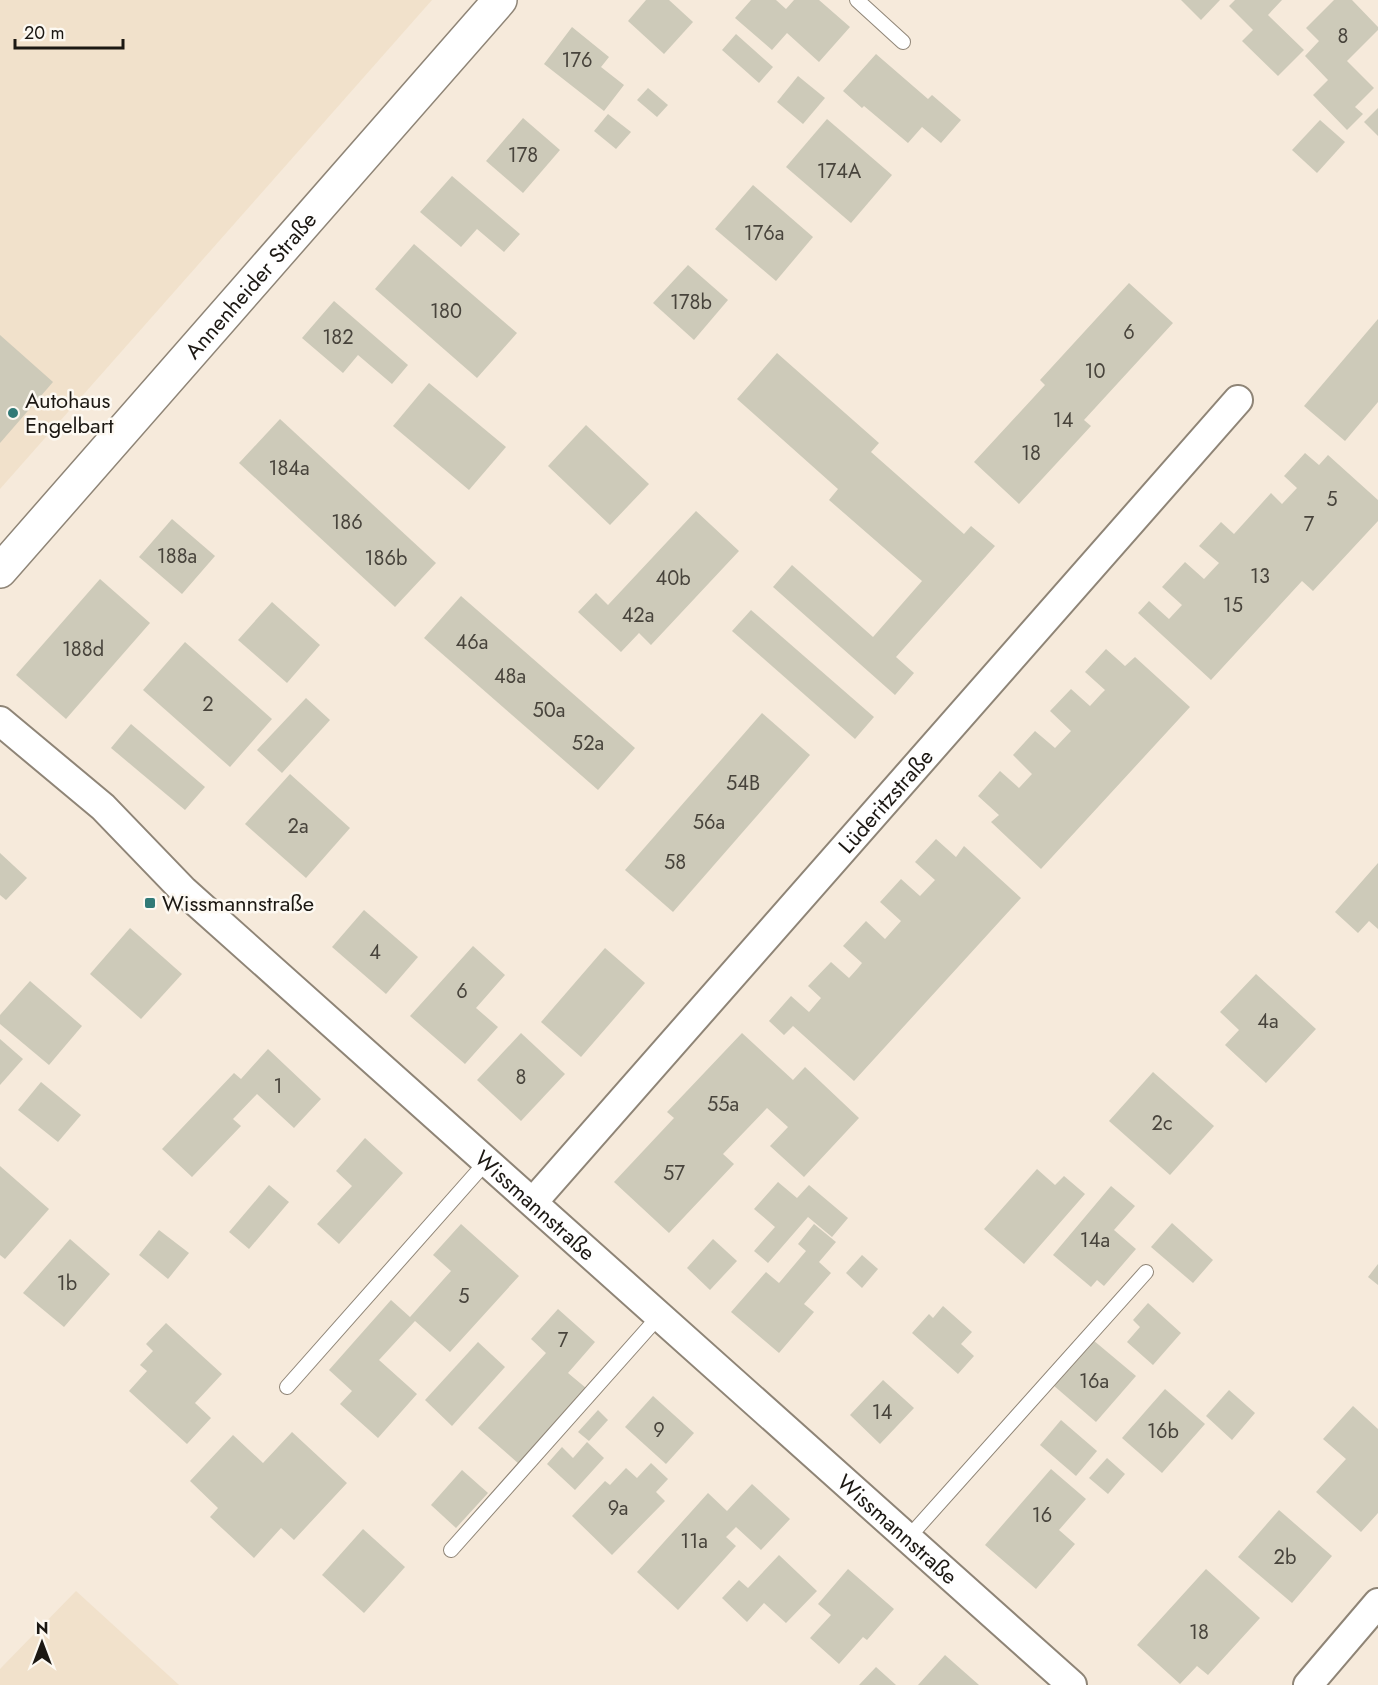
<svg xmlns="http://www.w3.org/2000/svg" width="1378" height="1685" font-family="Jost,sans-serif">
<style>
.built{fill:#f1e1cb}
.building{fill:#cdcab9}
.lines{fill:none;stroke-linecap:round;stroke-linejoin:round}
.lane-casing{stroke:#8f8577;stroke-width:16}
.street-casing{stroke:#8f8577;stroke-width:32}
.secondary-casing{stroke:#8f8577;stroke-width:36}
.lane{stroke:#fff;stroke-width:14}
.street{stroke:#fff;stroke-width:28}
.secondary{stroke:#fff;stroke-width:33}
.poi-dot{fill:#317a77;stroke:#fdf9f2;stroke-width:2}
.labels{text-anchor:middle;stroke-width:5;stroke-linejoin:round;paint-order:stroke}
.number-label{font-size:20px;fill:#48443c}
.street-label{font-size:22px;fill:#1c1813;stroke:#fdf9f2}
.poi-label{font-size:22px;fill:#1c1813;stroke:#fdf9f2;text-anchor:start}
</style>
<rect width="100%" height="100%" fill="#f6eadb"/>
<!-- built -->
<g class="built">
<polygon points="0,0 432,0 0,489"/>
<polygon points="76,1591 179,1685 0,1685 0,1669"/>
</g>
<!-- building -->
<g class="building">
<polygon points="646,0 669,0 693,22 664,54 628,21"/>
<polygon points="751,0 776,0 786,9 794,0 819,0 850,27 819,62 787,33 772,50 735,18"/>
<polygon points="1181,0 1220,0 1201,20"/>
<polygon points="1235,0 1282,0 1268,15 1304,50 1278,76 1242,41 1253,30 1229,6"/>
<polygon points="1334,0 1352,0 1378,27 1378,30 1347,61 1374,88 1355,107 1363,114 1347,130 1313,95 1328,80 1305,56 1319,41 1306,28"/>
<polygon points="572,27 609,57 601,67 624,85 604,111 544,64"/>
<polygon points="736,34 773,67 759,83 722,50"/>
<polygon points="876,54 928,99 932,95 961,120 941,143 922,127 908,143 864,106 862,108 843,91"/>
<polygon points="798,76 825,98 803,124 777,102"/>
<polygon points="648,88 668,105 657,117 637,100"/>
<polygon points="1378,108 1378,136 1364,122"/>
<polygon points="608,114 631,132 616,149 594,131"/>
<polygon points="523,118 560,150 523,193 486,161"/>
<polygon points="827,119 892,175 851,223 786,167"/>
<polygon points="1320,120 1345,142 1317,173 1292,150"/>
<polygon points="452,176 520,234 504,252 477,229 461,247 420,212"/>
<polygon points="753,185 813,237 776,281 715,229"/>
<polygon points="414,244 517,333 477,378 375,289"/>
<polygon points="688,265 728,300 694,340 653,303"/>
<polygon points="1129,283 1173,323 1084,420 1091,426 1019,504 974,462 1045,385 1040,380"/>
<polygon points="334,301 408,365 392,384 358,355 343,373 302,338"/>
<polygon points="1378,319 1378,402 1345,441 1304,406"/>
<polygon points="0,335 53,382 0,443"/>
<polygon points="777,353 879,443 871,452 964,534 971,526 995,546 896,657 914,673 895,695 773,587 792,565 873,637 922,581 829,500 838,489 737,399"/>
<polygon points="429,383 506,447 469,490 393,426"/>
<polygon points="280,419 436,563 395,607 239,463"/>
<polygon points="586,425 649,484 610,525 548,466"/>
<polygon points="1305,453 1319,465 1328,455 1378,500 1378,521 1313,591 1302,581 1211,680 1138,613 1149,601 1169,619 1182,605 1162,587 1185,562 1204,579 1219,563 1199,546 1221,522 1234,534 1271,493 1282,504 1297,488 1284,476"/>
<polygon points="696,511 739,551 651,645 639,633 621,652 578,612 596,593 608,605"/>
<polygon points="172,519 215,556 182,594 139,557"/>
<polygon points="100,579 150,623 66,719 16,675"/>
<polygon points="461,596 635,748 598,790 424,638"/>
<polygon points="272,602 320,645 287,683 238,640"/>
<polygon points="751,610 874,717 855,739 732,631"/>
<polygon points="185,642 272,719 230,767 143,690"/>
<polygon points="1106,649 1125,666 1135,657 1190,707 1041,869 991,822 999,815 978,796 1000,771 1019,788 1032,774 1013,755 1035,731 1055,748 1071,731 1050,711 1071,689 1090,706 1101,694 1105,690 1085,672"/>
<polygon points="306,698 330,720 282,773 257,750"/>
<polygon points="762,713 810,755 673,912 625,870"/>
<polygon points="131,724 205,787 185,810 111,748"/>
<polygon points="290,774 350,828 306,878 245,824"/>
<polygon points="936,839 956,857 964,846 1021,898 854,1081 793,1026 784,1035 769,1021 791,996 809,1012 821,998 808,986 831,962 849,978 858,968 862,963 843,946 866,921 885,939 901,921 880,902 901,879 920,896 935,880 915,862"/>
<polygon points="0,853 27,878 6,900 0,895"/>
<polygon points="1378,863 1378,929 1369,921 1358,933 1335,912"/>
<polygon points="364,910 418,957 386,994 332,947"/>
<polygon points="130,928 182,974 141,1019 90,974"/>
<polygon points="473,946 505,975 476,1008 498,1027 465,1064 410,1016"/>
<polygon points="605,948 645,983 581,1057 541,1022"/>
<polygon points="1256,974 1316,1029 1266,1083 1225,1045 1239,1030 1220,1012"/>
<polygon points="30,981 82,1026 49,1065 0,1024 0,1015"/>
<polygon points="521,1033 565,1074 521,1121 477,1080"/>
<polygon points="742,1033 793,1080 805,1067 859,1118 804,1177 770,1146 788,1127 767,1108 723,1154 734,1164 669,1233 614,1182 674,1118 667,1112"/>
<polygon points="0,1039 23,1059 0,1085"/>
<polygon points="268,1049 321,1099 294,1128 257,1094 233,1119 241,1126 192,1177 162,1149 234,1073 241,1079"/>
<polygon points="1153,1072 1214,1126 1170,1175 1109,1121"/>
<polygon points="41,1082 81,1115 58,1142 18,1110"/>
<polygon points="365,1138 403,1173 339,1244 317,1224 352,1186 336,1171"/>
<polygon points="0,1166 49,1209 5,1259 0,1255"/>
<polygon points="1037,1169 1055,1185 1064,1176 1085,1194 1024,1264 984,1229"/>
<polygon points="778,1182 797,1198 809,1185 848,1218 832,1237 808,1217 768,1263 754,1251 775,1227 754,1209"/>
<polygon points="269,1185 289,1202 249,1249 229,1232"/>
<polygon points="1111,1186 1135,1206 1114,1230 1136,1249 1104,1286 1097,1280 1091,1287 1053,1255"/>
<polygon points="1172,1223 1213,1260 1193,1283 1151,1247"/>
<polygon points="461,1224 519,1276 450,1352 415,1321 379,1360 417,1394 378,1438 340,1404 352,1391 329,1370 391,1300 410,1317 451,1271 433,1255"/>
<polygon points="814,1224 836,1242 819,1262 831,1273 804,1304 814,1312 779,1353 731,1312 766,1272 779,1283 806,1251 798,1244"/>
<polygon points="159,1230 189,1253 168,1279 139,1255"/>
<polygon points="70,1239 110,1274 64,1327 23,1293"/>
<polygon points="713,1239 737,1261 710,1290 687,1268"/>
<polygon points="862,1255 878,1269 862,1288 846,1273"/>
<polygon points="1378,1264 1378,1285 1368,1277"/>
<polygon points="1148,1303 1181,1333 1153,1365 1127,1342 1140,1327 1133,1320"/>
<polygon points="943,1306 972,1332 961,1344 974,1356 958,1374 912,1333 929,1314 933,1318"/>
<polygon points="558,1309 595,1342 568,1373 586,1388 519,1464 478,1428 546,1353 531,1339"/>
<polygon points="166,1323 222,1374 195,1403 211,1418 187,1444 129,1391 147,1371 140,1365 153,1351 146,1344"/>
<polygon points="1093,1340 1136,1376 1096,1422 1053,1385"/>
<polygon points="478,1342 505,1367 452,1426 425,1400"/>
<polygon points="883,1380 914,1408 880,1444 850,1415"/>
<polygon points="1165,1389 1205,1424 1162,1473 1122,1438"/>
<polygon points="1229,1390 1255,1413 1232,1440 1206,1416"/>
<polygon points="653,1396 694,1433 666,1464 625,1427"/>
<polygon points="1353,1406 1378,1429 1378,1513 1361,1532 1316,1492 1346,1459 1323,1439"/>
<polygon points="598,1410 608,1420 589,1441 578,1432"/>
<polygon points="1061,1420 1097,1451 1076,1476 1040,1445"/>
<polygon points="292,1432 347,1483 294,1540 281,1528 254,1558 210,1517 218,1508 190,1481 233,1435 263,1463"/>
<polygon points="587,1442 604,1458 575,1490 547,1464 562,1447 573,1458"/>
<polygon points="1107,1458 1125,1474 1108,1494 1089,1478"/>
<polygon points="651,1463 668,1479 656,1492 665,1501 612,1555 572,1516 605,1481 610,1485 626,1468 637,1478"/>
<polygon points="1051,1469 1086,1499 1059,1530 1075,1544 1036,1589 985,1545"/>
<polygon points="462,1470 488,1493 456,1528 431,1505"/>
<polygon points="752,1484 790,1519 761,1550 736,1527 726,1537 736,1546 678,1610 637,1572 708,1493 727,1511"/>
<polygon points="1279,1510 1332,1556 1292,1603 1238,1557"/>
<polygon points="363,1529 405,1567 364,1613 322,1575"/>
<polygon points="779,1555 817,1591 786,1623 764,1603 747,1622 722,1598 739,1580 748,1588"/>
<polygon points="848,1569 894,1609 867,1640 863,1637 839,1664 810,1638 831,1615 818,1604"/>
<polygon points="1206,1569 1260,1618 1208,1675 1197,1666 1180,1684 1137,1645"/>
<polygon points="945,1655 979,1685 918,1685"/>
<polygon points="876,1667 896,1685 859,1685"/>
</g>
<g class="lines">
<defs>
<g id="lane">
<polyline points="857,0 903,42"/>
<polyline points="287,1387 487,1161"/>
<polyline points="908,1538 1146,1272"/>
<polyline points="451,1550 660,1315"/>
</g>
<g id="street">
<path id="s1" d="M0 721 103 807 184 891 1072 1685"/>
<path id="s2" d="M533 1202 1238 400"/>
<polyline points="1308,1685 1378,1603"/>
</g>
<g id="secondary">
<path id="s3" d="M0 571 500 0"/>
</g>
</defs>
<!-- lane casing -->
<use href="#lane" class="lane-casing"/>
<!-- street casing -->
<use href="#street" class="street-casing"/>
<!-- secondary casing -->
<use href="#secondary" class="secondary-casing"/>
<!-- lane -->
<use href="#lane" class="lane"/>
<!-- street -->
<use href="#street" class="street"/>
<!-- secondary -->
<use href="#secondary" class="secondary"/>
</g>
<!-- markers -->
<g class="poi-dot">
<circle cx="13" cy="413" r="6"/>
<rect x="144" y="897" width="12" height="12" rx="3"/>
</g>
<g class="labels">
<!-- number labels -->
<g class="number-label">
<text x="1343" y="43">8</text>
<text x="577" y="67">176</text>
<text x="523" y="162">178</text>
<text x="839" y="178">174A</text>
<text x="764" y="240">176a</text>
<text x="691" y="309">178b</text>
<text x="446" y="318">180</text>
<text x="1129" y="339">6</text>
<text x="338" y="344">182</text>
<text x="1095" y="378">10</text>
<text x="1063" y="427">14</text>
<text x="1031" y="460">18</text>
<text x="289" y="475">184a</text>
<text x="1332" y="506">5</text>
<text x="347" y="529">186</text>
<text x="1309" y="531">7</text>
<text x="177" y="563">188a</text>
<text x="386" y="565">186b</text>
<text x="1260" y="583">13</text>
<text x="673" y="585">40b</text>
<text x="1233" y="612">15</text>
<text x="638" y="622">42a</text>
<text x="472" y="649">46a</text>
<text x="83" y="656">188d</text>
<text x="510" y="683">48a</text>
<text x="208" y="711">2</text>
<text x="549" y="717">50a</text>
<text x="588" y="750">52a</text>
<text x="743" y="790">54B</text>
<text x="709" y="829">56a</text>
<text x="298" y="833">2a</text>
<text x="675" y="869">58</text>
<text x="375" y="959">4</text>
<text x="462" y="998">6</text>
<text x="1268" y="1028">4a</text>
<text x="521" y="1084">8</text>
<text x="278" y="1093">1</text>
<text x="723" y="1111">55a</text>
<text x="1162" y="1130">2c</text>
<text x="674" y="1180">57</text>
<text x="1095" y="1247">14a</text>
<text x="67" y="1290">1b</text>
<text x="464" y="1303">5</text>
<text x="563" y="1347">7</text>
<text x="1094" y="1388">16a</text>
<text x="882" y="1419">14</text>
<text x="659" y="1437">9</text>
<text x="1163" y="1438">16b</text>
<text x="618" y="1515">9a</text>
<text x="1042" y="1522">16</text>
<text x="694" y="1548">11a</text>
<text x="1285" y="1564">2b</text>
<text x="1199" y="1639">18</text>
</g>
<!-- street labels -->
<g class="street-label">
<text dy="8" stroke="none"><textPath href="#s3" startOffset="380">Annenheider Straße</textPath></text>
<text dy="8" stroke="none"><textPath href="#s2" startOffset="534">Lüderitzstraße</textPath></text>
<text dy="8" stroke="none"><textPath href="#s1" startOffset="722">Wissmannstraße</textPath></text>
<text dy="8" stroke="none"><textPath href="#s1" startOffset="1208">Wissmannstraße</textPath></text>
</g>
<!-- poi labels -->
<g class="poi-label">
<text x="25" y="408">Autohaus<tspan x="25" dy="25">Engelbart</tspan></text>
<text x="162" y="911">Wissmannstraße</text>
</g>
</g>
<!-- north arrow -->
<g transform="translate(42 1643)" stroke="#fdf9f2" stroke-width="4.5" paint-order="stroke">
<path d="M0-4.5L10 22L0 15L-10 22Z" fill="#1c1813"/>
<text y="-9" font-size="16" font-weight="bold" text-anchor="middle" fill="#1c1813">N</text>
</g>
<!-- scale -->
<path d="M15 39v9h108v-9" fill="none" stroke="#1c1813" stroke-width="3"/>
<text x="24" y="39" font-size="18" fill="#1c1813" stroke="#fdf9f2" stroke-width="4.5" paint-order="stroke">20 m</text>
</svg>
